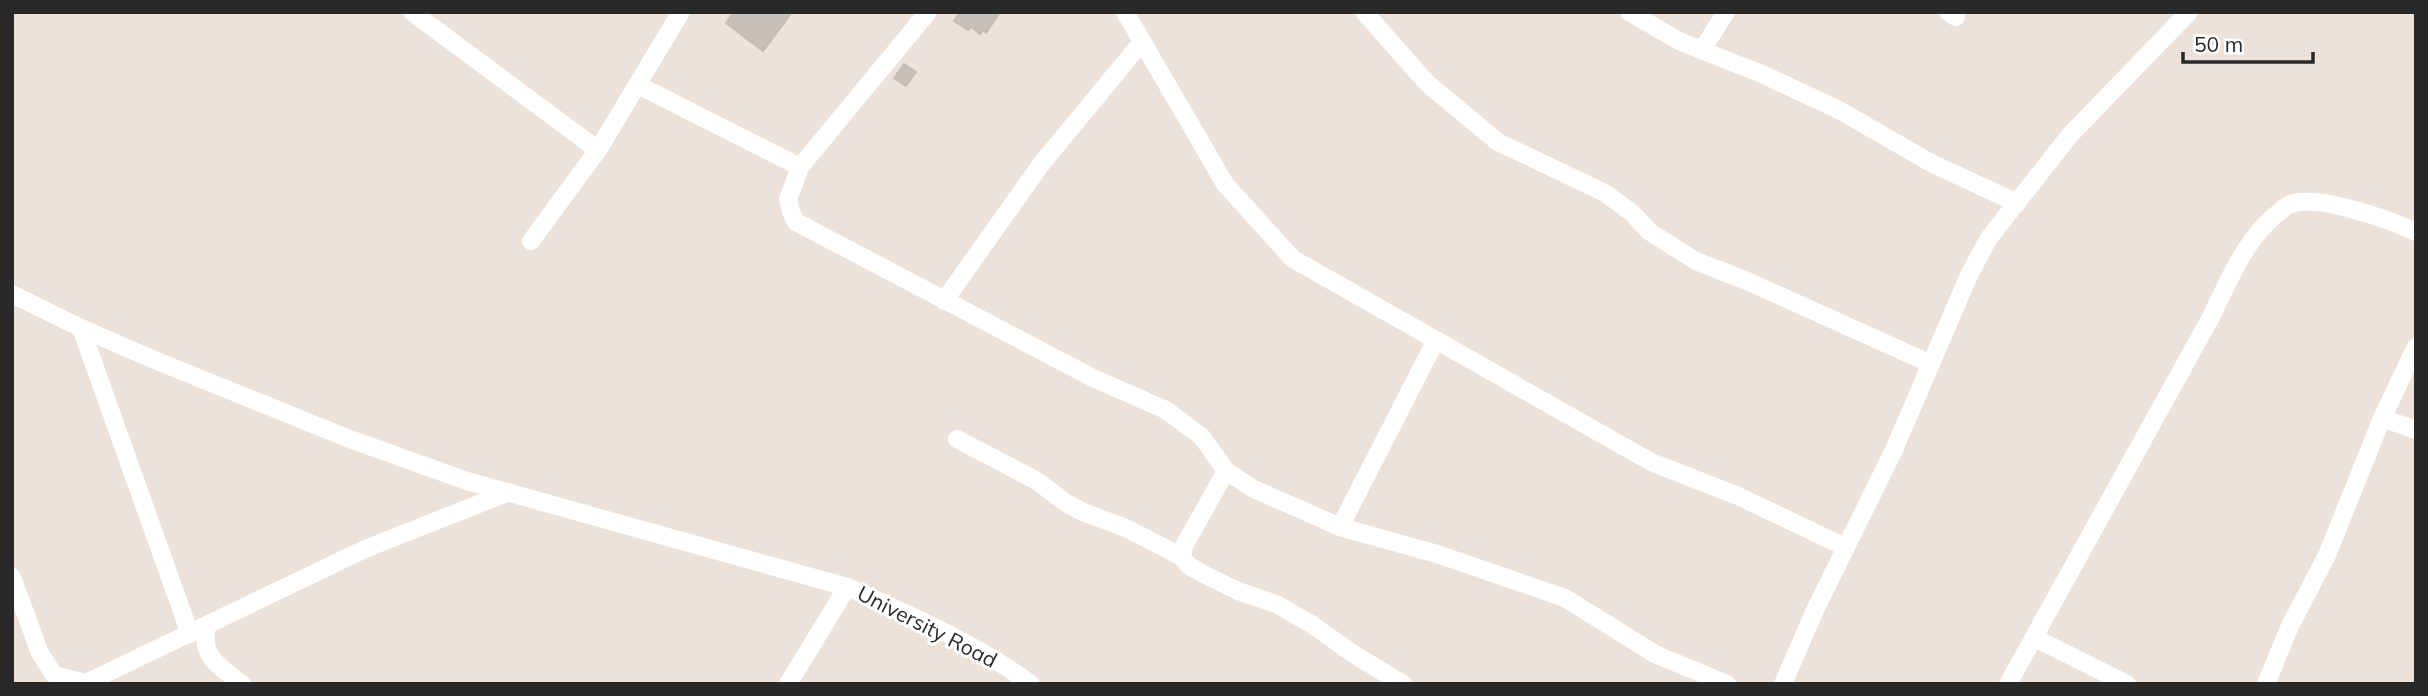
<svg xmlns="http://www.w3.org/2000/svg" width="2428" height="696" font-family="Mulish,sans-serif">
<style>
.building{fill:#c7bfb9;stroke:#c7beb3;stroke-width:2}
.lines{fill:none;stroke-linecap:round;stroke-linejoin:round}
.minor{stroke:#fff;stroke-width:18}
.labels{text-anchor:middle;stroke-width:6;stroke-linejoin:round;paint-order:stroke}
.street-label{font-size:21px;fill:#292929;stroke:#fff}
</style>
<rect width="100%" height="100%" fill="#ece2d9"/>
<!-- building -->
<g class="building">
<polygon points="734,12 792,12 763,51 726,23"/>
<polygon points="960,12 1000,12 986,33 983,30 980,34 971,27 968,30 954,21"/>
<polygon points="904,64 916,72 906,86 894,78"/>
</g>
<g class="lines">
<!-- minor -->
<g class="minor">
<polyline points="412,12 598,150"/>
<polyline points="928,12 800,167 788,199 791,212 796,222 1093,378 1166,410 1202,437 1226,471 1254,489 1340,527 1437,554 1565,598 1655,654 1727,684"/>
<polyline points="1125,12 1225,184 1293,259 1651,462 1738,496 1845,547"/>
<polyline points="1364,12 1428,84 1498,142 1605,193 1632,213 1650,232 1696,261 1747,281 1931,364"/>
<polyline points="1629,12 1681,42 1764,75 1839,110 1931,163 2017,203"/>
<polyline points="1948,12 1956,17"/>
<polyline points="1702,50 1726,12"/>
<polyline points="638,85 800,167"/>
<polyline points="531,241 598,150 681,12"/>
<polyline points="12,294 81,328 152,359 347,438 467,481 847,587"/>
<polyline points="944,301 1042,163 1142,42"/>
<polyline points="81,328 190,634"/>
<polyline points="2382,418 2416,430"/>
<polyline points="957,439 1037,481 1066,503 1083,512 1126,528 1182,557 1188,565 1203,574 1238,591 1276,604 1311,624 1355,655 1403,684"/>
<polyline points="1340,527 1436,340"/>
<polyline points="1182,557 1184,546 1226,471"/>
<polyline points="12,577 40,653 54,675 86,683 365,549 509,492"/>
<path d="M207 626C199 657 221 667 242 684"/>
<polyline points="2035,638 2127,684"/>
<path d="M788 684 847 587C910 615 975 643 1031 684"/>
<polyline points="1783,684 1815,610 1893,452 1970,273 1989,238 2070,135 2189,12"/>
<path d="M2008 684 2211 317C2229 280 2245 239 2278 213 2282 210 2286 205 2291 204 2318 194 2390 220 2416 232"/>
<polyline points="2266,684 2290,626 2327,555 2382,418 2416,347"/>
</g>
</g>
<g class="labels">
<!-- street labels -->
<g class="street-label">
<text transform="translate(927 627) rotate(27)" y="7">University Road</text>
</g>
</g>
<!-- border -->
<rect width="2428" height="696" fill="none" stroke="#292929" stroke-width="28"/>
<!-- scale -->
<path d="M2183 52v10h130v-10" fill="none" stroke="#292929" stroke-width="3.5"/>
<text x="2194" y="52" font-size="21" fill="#292929" stroke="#ffffff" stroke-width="5" paint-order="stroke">50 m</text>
</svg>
